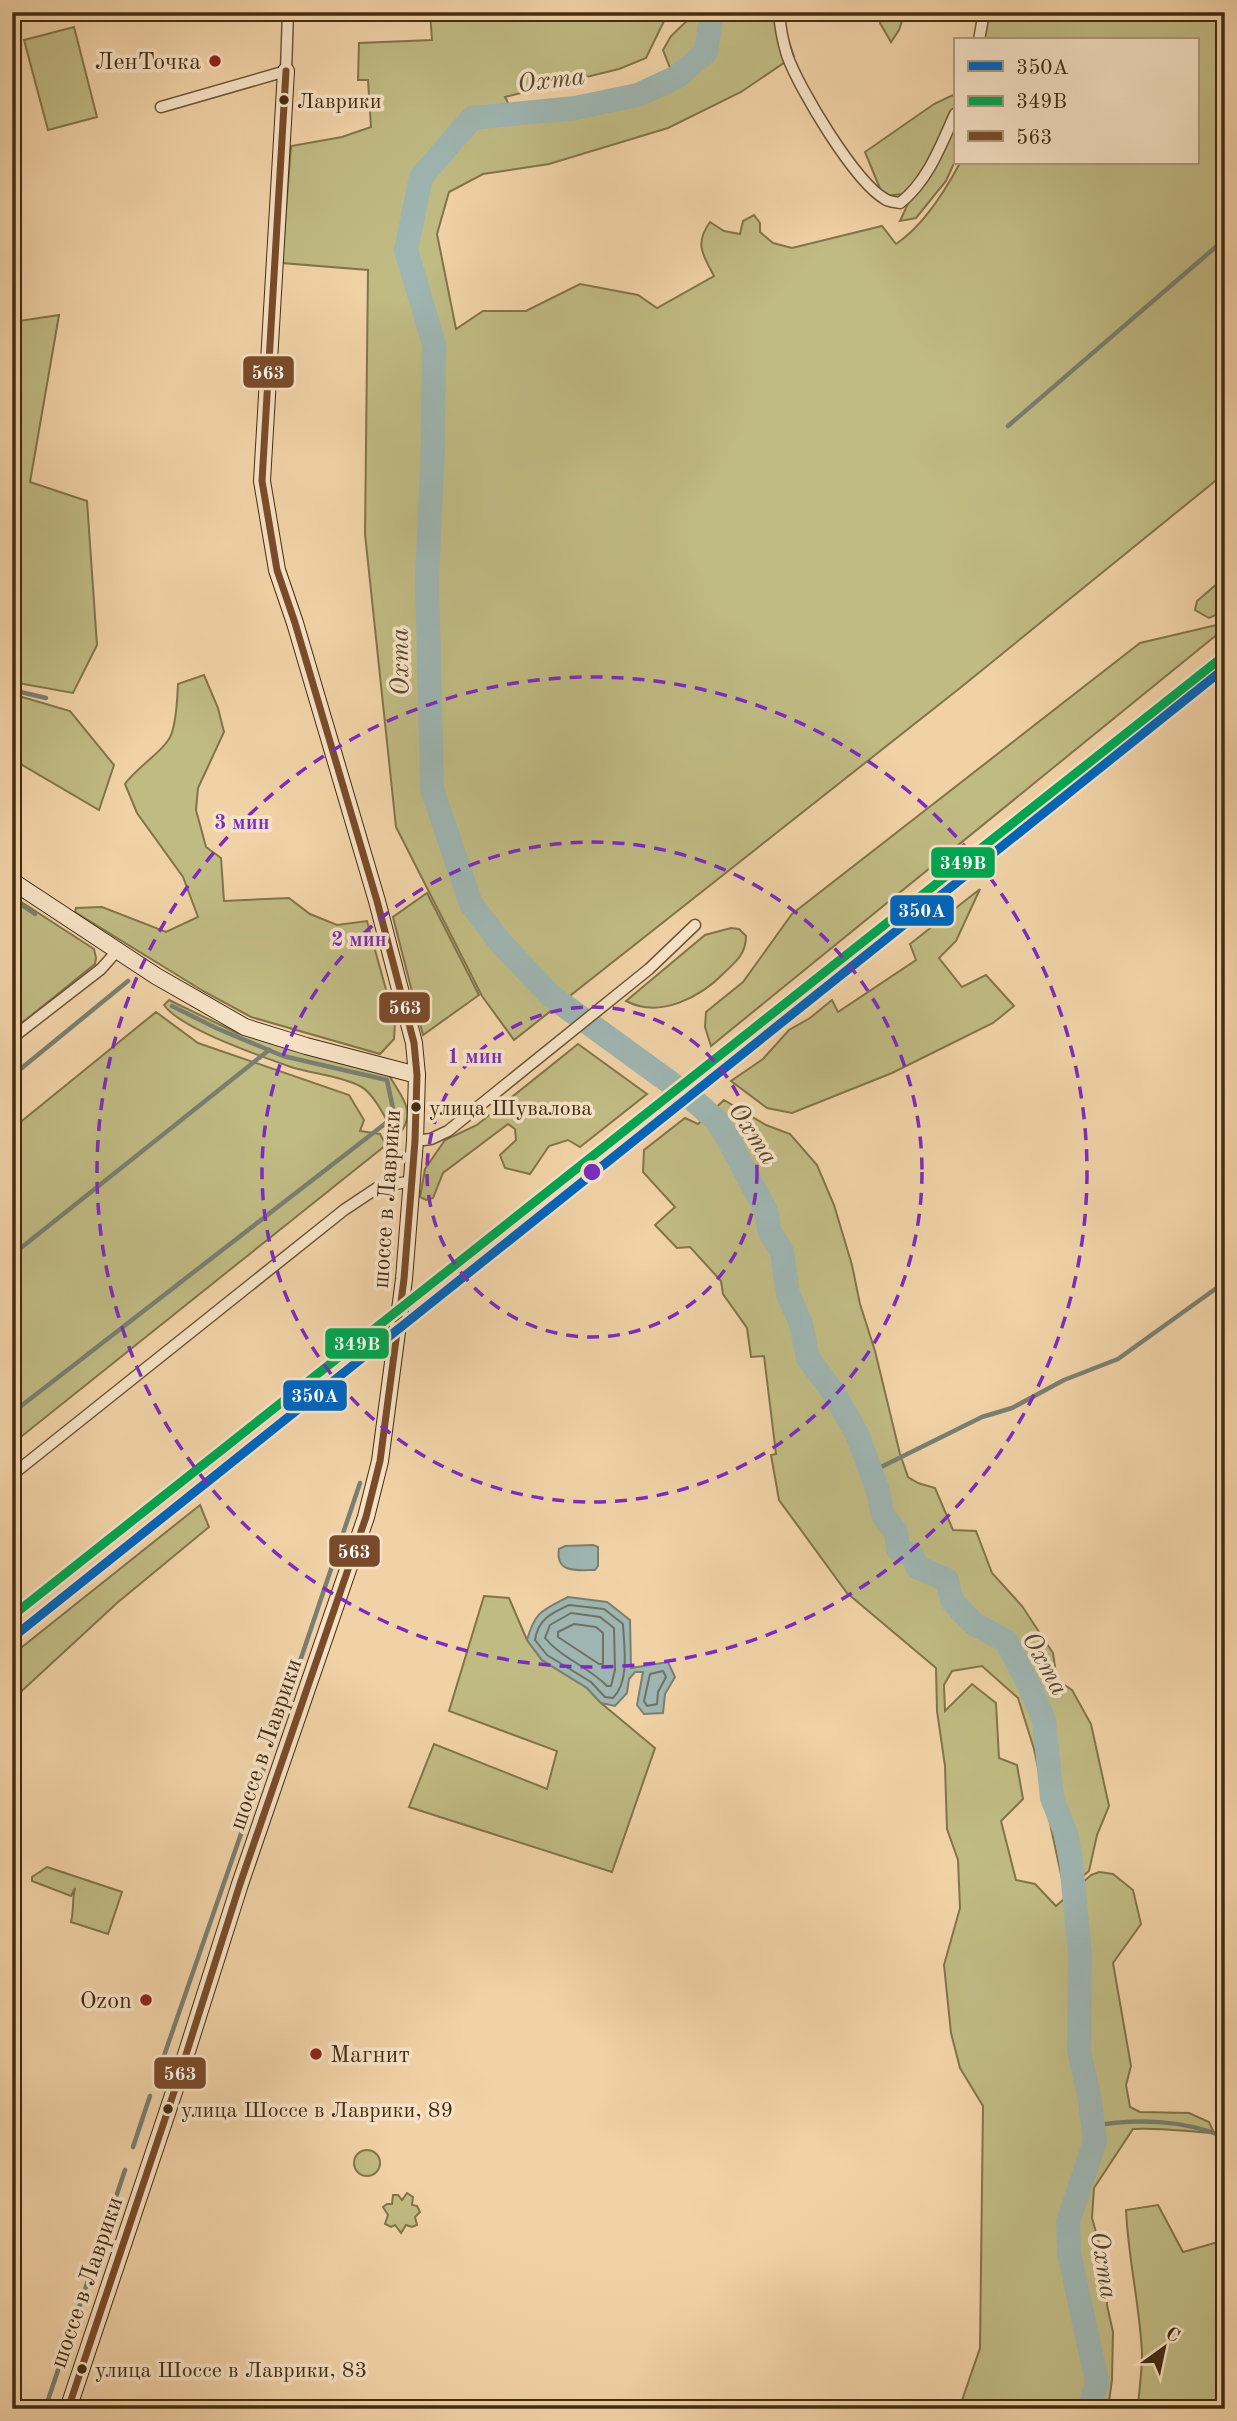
<svg xmlns="http://www.w3.org/2000/svg" width="1237" height="2421" font-family="'Old Standard TT',serif">
<style>
.green{fill:#c0ba83;stroke:#82744a;stroke-width:2}
.water{fill:#9eb5b1;stroke:#7a7f71;stroke-width:2}
.lines{fill:none;stroke-linecap:round;stroke-linejoin:round}
.shore{stroke:#707161;stroke-width:2}
.stream{stroke:#7a7f71;stroke-width:4.5}
.river{stroke:#9eb5b1;stroke-width:24}
.street-casing{stroke:#6e5636;stroke-width:13}
.secondary-casing{stroke:#432d11;stroke-width:18}
.street{stroke:#f6e2c6;stroke-width:10}
.secondary{stroke:#f6e2c6;stroke-width:16}
.bus-1-casing{stroke:#f6e2c6;stroke-width:12}
.bus-1{stroke:#7a4b2a;stroke-width:7}
.rail-1-casing{stroke:#f6e2c6;stroke-width:14}
.rail-2-casing{stroke:#f6e2c6;stroke-width:14}
.rail-1{stroke:#0065bd;stroke-width:9}
.rail-2{stroke:#00a651;stroke-width:9}
.ring{fill:none;stroke:#7b2cbf;stroke-width:3.5;stroke-dasharray:12 9}
.poi-dot{fill:#8f2418;stroke:#f6e2c6;stroke-width:2.5}
.bus-dot{fill:#432d11;stroke:#f6e2c6;stroke-width:2.5}
.labels{text-anchor:middle;stroke-width:7;stroke-linejoin:round;paint-order:stroke}
.bus-label{font-size:22px;fill:#432d11;stroke:#f6e2c6;text-anchor:start}
.poi-label{font-size:24px;fill:#432d11;stroke:#f6e2c6;text-anchor:end}
.street-label{font-size:24px;fill:#432d11;stroke:#f6e2c6}
.water-label{font-size:26px;font-style:italic;fill:#554831;stroke:#f6e2c6}
.centre{fill:#7b2cbf;stroke:#f6e2c6;stroke-width:3.5}
.ring-label{font-size:21px;text-anchor:middle;font-weight:bold;fill:#7b2cbf;stroke:#f6e2c6;stroke-width:7;stroke-linejoin:round;paint-order:stroke}
.line-badge{stroke:#f6e2c6;stroke-width:2.5}
.badge-label{font-size:19px;text-anchor:middle;font-weight:bold;fill:#fff}
</style>
<rect width="100%" height="100%" fill="#f1d2a7"/>
<filter id="stains"><feTurbulence type="fractalNoise" baseFrequency=".00286" numOctaves="4"/><feColorMatrix values="0 0 0 0 .2 0 0 0 0 .09 0 0 0 0 .02 0 0 0 .5 -.17"/></filter>
<radialGradient id="worn" r=".72"><stop offset=".6" stop-color="#630" stop-opacity="0"/><stop offset="1" stop-color="#630" stop-opacity=".3"/></radialGradient>
<!-- green -->
<g class="green">
<path d="M430 12H664L665 19 646 58 619 69 505 97 519 123 518 115 575 110 639 98 670 68 663 50 671 36 693 15V12H778L794 56 741 92 668 128 549 164 483 174 449 192 437 234 456 329 483 311H526L580 284 638 295 657 308 714 276C703 255 694 244 710 222L724 231 740 234 743 221 754 215 760 223V232L773 243 792 248 882 226 896 244C923 226 945 191 960 163H1197V40H980L984 12H1225V473L960 688 514 1040 482 996 396 827 365 534 368 270 282 263 291 146 342 137 371 127 368 80H358L359 43 432 40Z"/>
<polygon points="881,12 905,12 899,30 891,42 880,23"/>
<polygon points="74,27 97,117 48,130 24,40"/>
<polygon points="955,94 955,161 946,181 916,218 900,221 913,193 883,196 865,152 934,104"/>
<polygon points="59,315 30,482 87,501 97,645 73,693 12,682 12,322"/>
<polygon points="1225,577 1225,611 1209,618 1195,610 1197,601"/>
<polygon points="1225,623 1225,628 711,1046 705,1027 706,1012 743,982 792,914 1140,643"/>
<path d="M204 675 218 708 224 732 198 788 196 810 206 847 221 858 224 901 289 898 310 914 337 925 367 921 395 1022 394 1039 380 1054 251 1017 203 991 75 912 76 908 102 907 166 932 198 917 183 877 137 813 125 784C135 769 166 749 171 735 177 720 177 700 178 684Z"/>
<polygon points="12,694 70,711 114,765 99,810 12,759"/>
<polygon points="980,889 956,941 939,958 962,987 986,975 1014,1006 993,1023 892,1073 792,1113 767,1108 731,1081 763,1059 789,1030 810,1018 832,1000 838,1012 916,960 910,944"/>
<polygon points="427,893 479,995 423,1035 393,917"/>
<polygon points="12,896 94,949 96,958 95,964 12,1031"/>
<path d="M731 928 739 929 746 936C746 953 737 961 725 972 701 997 660 1019 626 1001L705 935Z"/>
<path d="M169 1000 237 1033 389 1075C401 1097 418 1112 399 1134H394C387 1121 374 1093 360 1086 338 1075 311 1074 288 1066 258 1055 181 1029 164 1005Z"/>
<polygon points="156,1012 198,1043 349,1095 364,1120 360,1131 380,1134 386,1145 12,1444 12,1129"/>
<polygon points="578,1044 647,1094 580,1147 568,1140 549,1146 530,1174 505,1168 500,1155 516,1140 515,1129 508,1124 443,1173 433,1198 426,1200 420,1197 425,1169 445,1140 477,1125"/>
<path d="M724 1100 766 1125 790 1134 817 1165 834 1205 852 1265 860 1304 875 1351 900 1454 908 1477 918 1483 935 1488 953 1530 976 1531 992 1573 1022 1606 1053 1653 1057 1680 1072 1690 1091 1724 1109 1806 1097 1835 1089 1871 1069 1888 1062 1879 1034 1749 1018 1698 982 1666 952 1671 944 1685 945 1711 972 1684 996 1703 999 1758 1017 1765 1023 1799 1001 1821 1016 1880 1035 1884 1056 1906 1091 1875 1099 1872 1113 1874 1133 1890 1141 1924 1113 1963 1131 2066 1126 2085 1130 2107 1140 2112 1189 2113 1209 2122 1214 2133C1187 2132 1160 2127 1133 2129L1094 2188 1092 2218 1107 2272V2305L1113 2332 1112 2380 1108 2409H959L980 2348 983 2106 960 2068 951 2033 944 1965 960 1908 958 1860 947 1829 945 1766 937 1711 936 1668 847 1593 779 1500 771 1455 776 1454 764 1356 751 1357 747 1328 723 1294 721 1281 690 1247 677 1248 655 1225 675 1207 643 1172 644 1150 685 1118 698 1124Z"/>
<polygon points="200,1505 209,1527 117,1603 12,1700 12,1655"/>
<polygon points="484,1596 509,1598 527,1640 542,1660 587,1688 601,1703 655,1748 612,1872 409,1807 434,1744 547,1789 557,1751 449,1711"/>
<path d="M47 1867 122 1892 108 1934 71 1922C74 1910 72 1900 75 1888L71 1896 32 1881V1877Z"/>
<circle cx="367" cy="2163" r="13"/>
<polygon points="407,2193 413,2197 412,2205 417,2206 420,2212 415,2217 417,2225 412,2227 406,2225 401,2233 395,2225 391,2227 385,2224 388,2215 383,2207 387,2204 392,2204 393,2195 398,2195 402,2200"/>
<path d="M1158 2205 1183 2252 1225 2240V2409L1138 2408C1139 2390 1142 2372 1142 2354 1140 2306 1128 2258 1126 2210Z"/>
</g>
<!-- water -->
<g class="water">
<path d="M593 1545 598 1547V1566L595 1570C578 1570 555 1574 559 1549L565 1546Z"/>
<path d="M568 1597 607 1602 630 1620 631 1668 668 1662 675 1677 665 1694 663 1713 644 1714 637 1705 643 1672H635L629 1679 627 1693 615 1706 601 1703 587 1688 542 1660 527 1640C535 1611 543 1610 568 1597Z"/>
</g>
<g class="lines">
<!-- shore -->
<g class="shore">
<path d="M569 1605 604 1609 623 1624C624 1647 630 1681 613 1698L605 1697 591 1682 547 1655 535 1640C538 1619 552 1613 569 1605Z"/>
<path d="M571 1613 600 1617 614 1628 615 1670 611 1686H607C589 1667 561 1658 545 1638L550 1625Z"/>
<polygon points="574,1624 596,1627 603,1633 603,1664 599,1664 558,1637 558,1632"/>
<polygon points="663,1671 666,1677 658,1692 657,1704 647,1706 644,1701 650,1674"/>
</g>
<!-- stream -->
<g class="stream">
<polyline points="1008,426 1225,239"/>
<polyline points="12,690 46,698"/>
<polyline points="12,898 35,914"/>
<polyline points="172,1006 216,1028 283,1056 387,1080 397,1128"/>
<polyline points="12,1076 128,981"/>
<polyline points="12,1255 269,1050"/>
<polyline points="12,1413 395,1116"/>
<polyline points="871,1472 982,1417 1012,1408 1064,1380 1118,1359 1225,1282"/>
<polyline points="292,1685 360,1483"/>
<polyline points="272,1743 286,1703"/>
<polyline points="158,2073 267,1759"/>
<path d="M1093 2126C1136 2118 1184 2120 1225 2137"/>
<polyline points="133,2147 150,2096"/>
<polyline points="45,2409 125,2170"/>
</g>
<!-- river -->
<polyline class="river" points="712,12 706,52 677,77 638,95 575,108 472,118 421,177 406,250 434,344 433,444 427,580 432,789 471,904 500,942 551,996 690,1097 716,1120 728,1139 766,1211 769,1230 782,1252 788,1294 801,1324 808,1358 833,1392 857,1434 878,1491 883,1516 896,1532 898,1549 912,1555 917,1567 947,1580 952,1601 974,1624 1006,1641 1031,1689 1044,1720 1052,1798 1066,1834 1071,1861 1080,1955 1079,2051 1089,2096 1095,2141 1068,2222 1069,2253 1097,2382 1089,2409"/>
<defs>
<g id="street">
<path d="M779 12C780 26 783 42 787 55 799 89 855 182 885 199 889 202 895 202 900 203 928 181 941 145 955 114"/>
<polyline points="979,40 984,12"/>
<polyline points="161,107 286,71 288,12"/>
<polyline points="12,1038 101,969 117,951"/>
<polyline points="415,1141 431,1139 448,1131 649,969 695,925"/>
<polyline points="12,1475 344,1210 377,1188 411,1181"/>
</g>
<g id="secondary">
<polyline points="12,881 156,976 245,1027 306,1046 417,1075"/>
<polyline points="68,2409 177,2083 240,1884 366,1517 380,1461 404,1279 415,1141 417,1075 414,1043 377,901 295,623 277,570 262,481 286,71"/>
</g>
</defs>
<!-- street casing -->
<use href="#street" class="street-casing"/>
<!-- secondary casing -->
<use href="#secondary" class="secondary-casing"/>
<!-- street -->
<use href="#street" class="street"/>
<!-- secondary -->
<use href="#secondary" class="secondary"/>
<defs>
<polyline id="bus-1" points="68,2409 177,2083 240,1884 366,1517 380,1461 404,1279 415,1141 417,1075 414,1043 377,901 295,623 277,570 262,481 286,71"/>
</defs>
<!-- bus-1 casing -->
<use href="#bus-1" class="bus-1-casing"/>
<!-- bus-1 -->
<use href="#bus-1" class="bus-1"/>
<defs>
<polyline id="rail-1" points="12,1638 1225,668"/>
<path id="rail-2" d="M12 1616C417 1297 820 975 1225 655"/>
</defs>
<!-- rail-1 casing -->
<use href="#rail-1" class="rail-1-casing"/>
<!-- rail-2 casing -->
<use href="#rail-2" class="rail-2-casing"/>
<!-- rail-1 -->
<use href="#rail-1" class="rail-1"/>
<!-- rail-2 -->
<use href="#rail-2" class="rail-2"/>
</g>
<!-- distance rings -->
<g class="ring">
<circle cx="592" cy="1172" r="165"/>
<circle cx="592" cy="1172" r="330"/>
<circle cx="592" cy="1172" r="495"/>
</g>
<!-- markers -->
<g class="poi-dot">
<circle cx="215" cy="61" r="7"/>
<circle cx="146" cy="2000" r="7"/>
<circle cx="316" cy="2054" r="7"/>
</g>
<g class="bus-dot">
<circle cx="284" cy="100" r="6"/>
<circle cx="416" cy="1107" r="6"/>
<circle cx="168" cy="2109" r="6"/>
<circle cx="82" cy="2369" r="6"/>
</g>
<g class="labels">
<!-- bus labels -->
<g class="bus-label">
<text x="297" y="108">Лаврики</text>
<text x="429" y="1115">улица Шувалова</text>
<text x="181" y="2117">улица Шоссе в Лаврики, 89</text>
<text x="95" y="2377">улица Шоссе в Лаврики, 83</text>
</g>
<!-- poi labels -->
<g class="poi-label">
<text x="201" y="69">ЛенТочка</text>
<text x="132" y="2008">Ozon</text>
<text x="330" y="2062" text-anchor="start">Магнит</text>
</g>
<!-- street labels -->
<g class="street-label">
<text transform="translate(386 1199) rotate(-86)" y="8">шоссе в Лаврики</text>
<text transform="translate(265 1744) rotate(-71)" y="8">шоссе в Лаврики</text>
<text transform="translate(86 2282) rotate(-71)" y="8">шоссе в Лаврики</text>
</g>
<!-- water labels -->
<g class="water-label">
<text transform="translate(551 79) rotate(-7)" y="9">Охта</text>
<text transform="translate(399 662) rotate(-91)" y="9">Охта</text>
<text transform="translate(754 1133) rotate(57)" y="9">Охта</text>
<text transform="translate(1046 1663) rotate(61)" y="9">Охта</text>
<text transform="translate(1105 2265) rotate(81)" y="9">Охта</text>
</g>
</g>
<circle cx="592" cy="1172" r="10" class="centre"/>
<g class="ring-label">
<text x="242" y="829">3 мин</text>
<text x="359" y="946">2 мин</text>
<text x="475" y="1063">1 мин</text>
</g>
<g class="line-badge">
<rect x="242" y="355" width="53" height="34" rx="7" fill="#7a4b2a"/>
<rect x="930" y="846" width="66" height="33" rx="7" fill="#00a651"/>
<rect x="889" y="894" width="66" height="33" rx="7" fill="#0065bd"/>
<rect x="378" y="991" width="53" height="33" rx="7" fill="#7a4b2a"/>
<rect x="324" y="1327" width="66" height="33" rx="7" fill="#00a651"/>
<rect x="282" y="1379" width="66" height="33" rx="7" fill="#0065bd"/>
<rect x="328" y="1534" width="53" height="34" rx="7" fill="#7a4b2a"/>
<rect x="153" y="2056" width="54" height="34" rx="7" fill="#7a4b2a"/>
</g>
<g class="badge-label">
<text x="268" y="379">563</text>
<text x="963" y="869">349В</text>
<text x="922" y="917">350А</text>
<text x="405" y="1014">563</text>
<text x="357" y="1350">349В</text>
<text x="315" y="1402">350А</text>
<text x="354" y="1558">563</text>
<text x="180" y="2080">563</text>
</g>
<!-- margin -->
<rect width="1237" height="2421" fill="none" stroke="#f1d2a7" stroke-width="42"/>
<rect x="14" y="14" width="1209" height="2393" fill="none" stroke="#432d11" stroke-width="3.5"/>
<rect x="21" y="21" width="1195" height="2379" fill="none" stroke="#432d11" stroke-width="2"/>
<!-- legend -->
<rect x="954" y="38" width="245" height="126" fill="#f6e2c6" stroke="#ae9a7e" stroke-width="2"/>
<rect x="968" y="61" width="35" height="10" fill="#0065bd" stroke="#ae9a7e" stroke-width="2"/>
<text x="1016" y="74" font-size="21" fill="#432d11">350А</text>
<rect x="968" y="96" width="35" height="10" fill="#00a651" stroke="#ae9a7e" stroke-width="2"/>
<text x="1016" y="108" font-size="21" fill="#432d11">349В</text>
<rect x="968" y="131" width="35" height="10" fill="#7a4b2a" stroke="#ae9a7e" stroke-width="2"/>
<text x="1016" y="144" font-size="21" fill="#432d11">563</text>
<!-- north arrow -->
<g transform="translate(1164 2348) rotate(33)" stroke="#f6e2c6" stroke-width="5" paint-order="stroke">
<path d="M0-5L12 26L0 18L-12 26Z" fill="#432d11"/>
<text y="-10" font-size="19" font-weight="bold" text-anchor="middle" fill="#432d11">С</text>
</g>
<rect width="100%" height="100%" filter="url(#stains)"/>
<rect width="100%" height="100%" fill="url(#worn)"/>
</svg>
